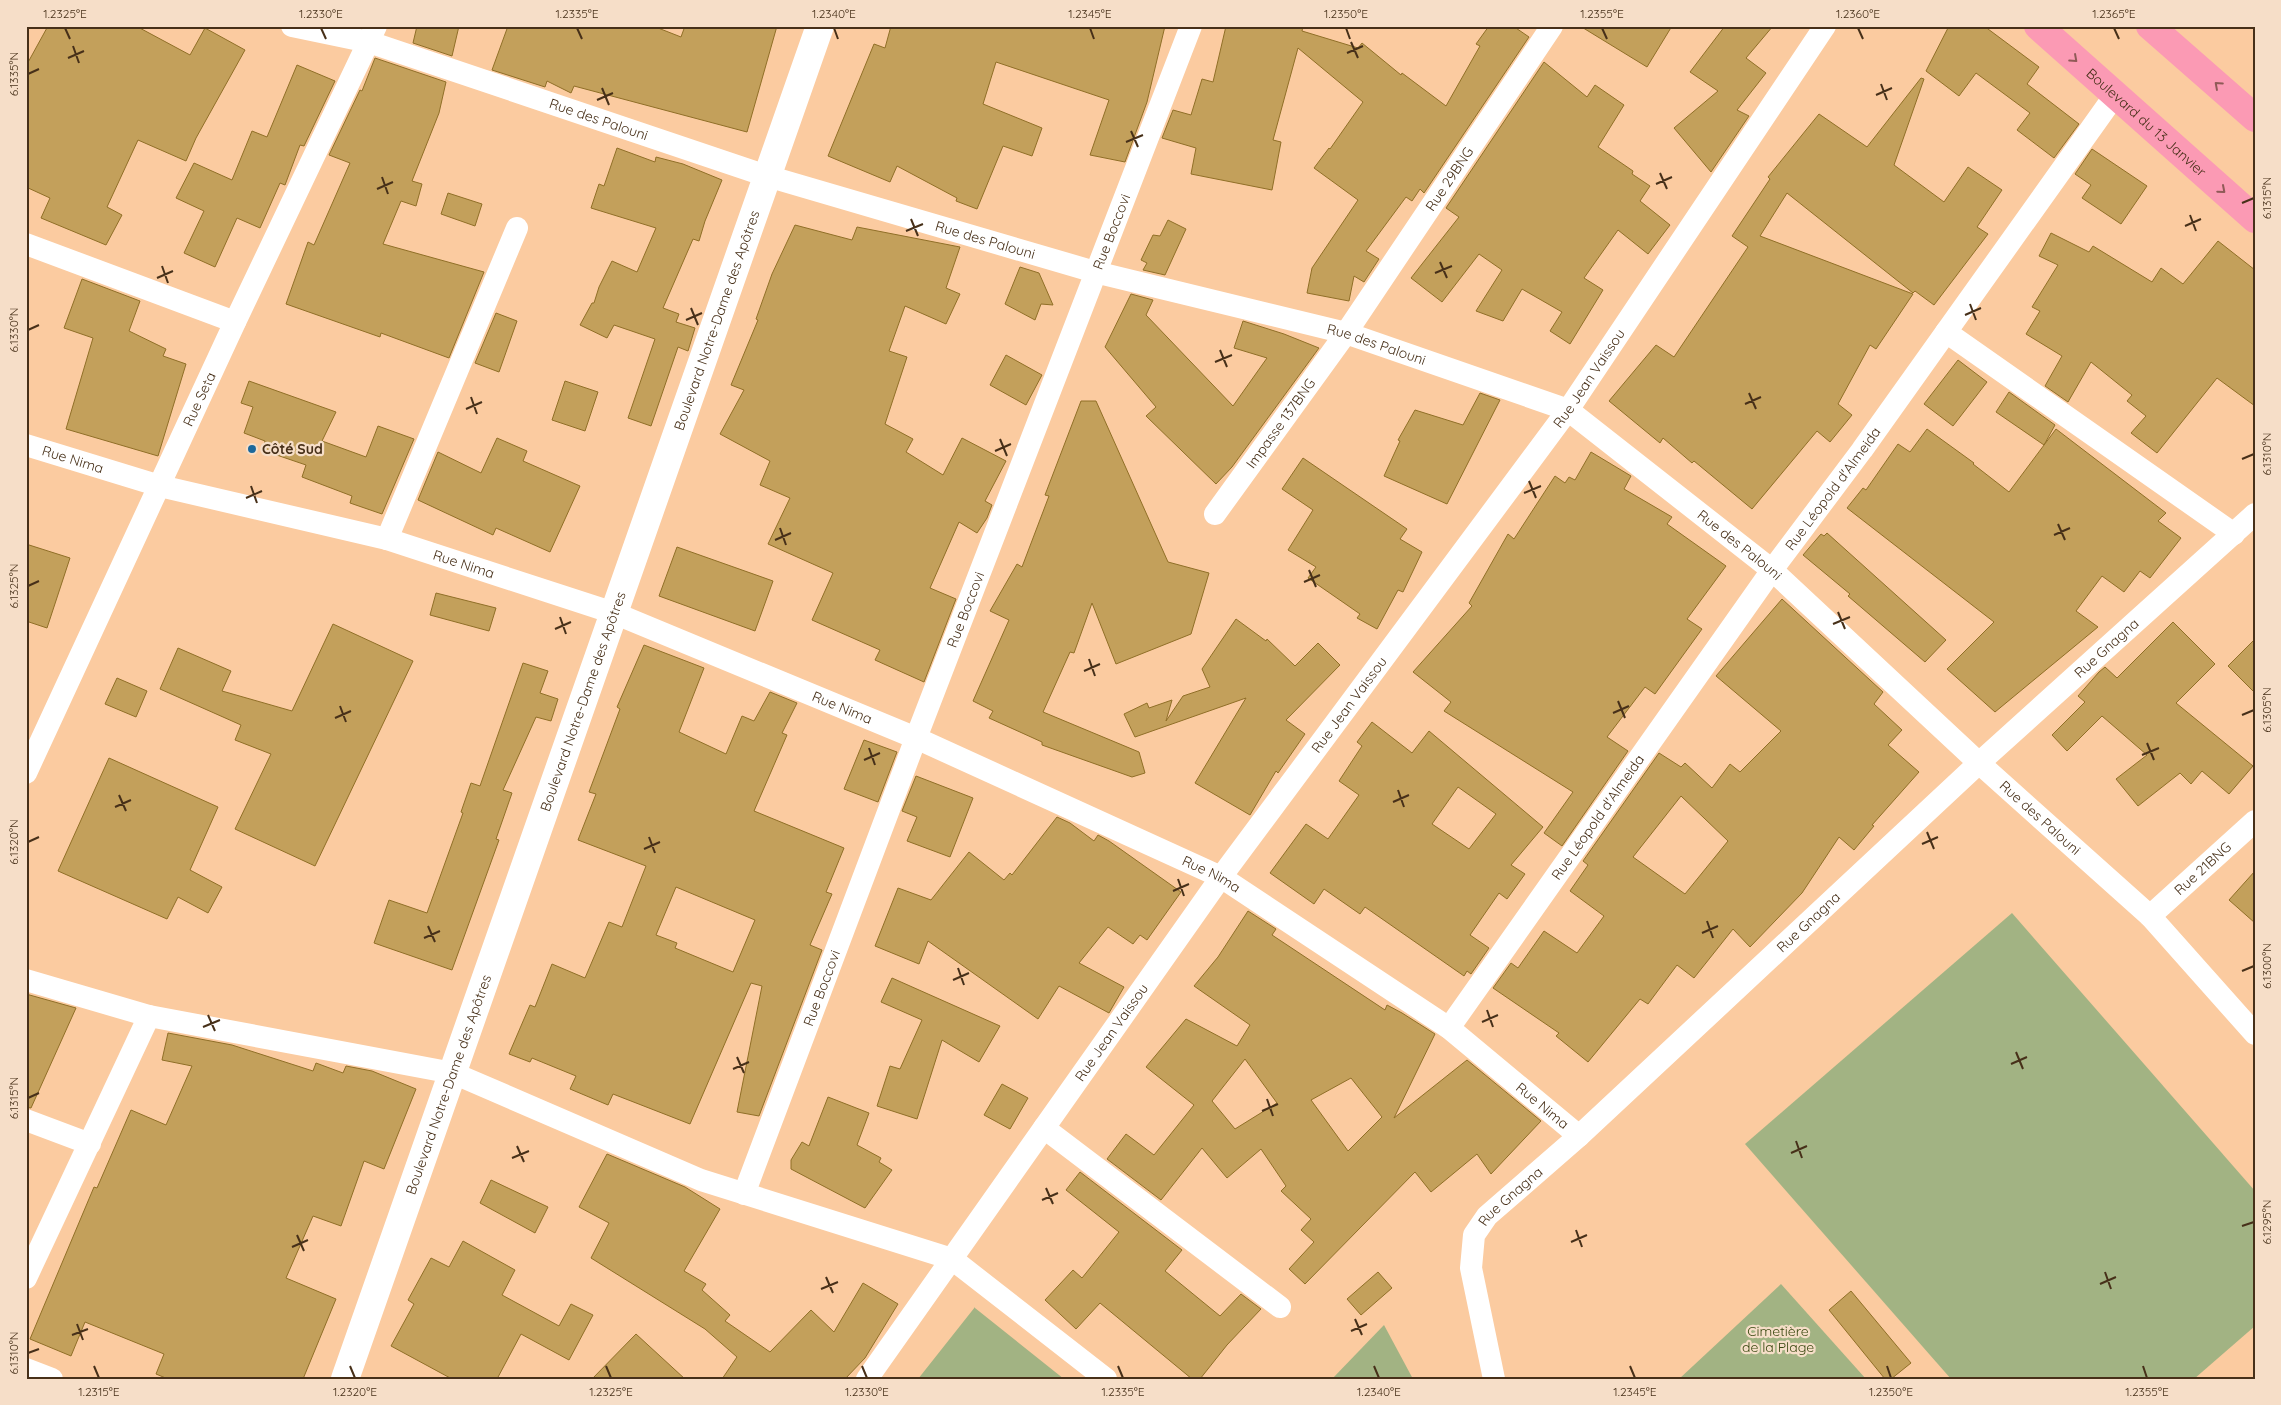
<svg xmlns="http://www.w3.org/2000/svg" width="2281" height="1405" font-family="Quicksand,sans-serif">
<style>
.green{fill:#a2b383}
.building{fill:#c3a05b;stroke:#906f27;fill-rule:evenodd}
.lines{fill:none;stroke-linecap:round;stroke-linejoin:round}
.minor{stroke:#fff;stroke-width:22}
.tertiary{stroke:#fff;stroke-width:28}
.trunk{stroke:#fb9ab4;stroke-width:28}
.oneway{stroke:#8f5a57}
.ticks{fill:none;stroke:#473019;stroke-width:2}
.poi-dot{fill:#1c689b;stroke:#f6dec8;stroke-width:2}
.labels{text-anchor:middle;stroke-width:4.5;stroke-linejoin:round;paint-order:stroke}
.street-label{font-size:14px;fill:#473019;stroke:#f6dec8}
.poi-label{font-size:14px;font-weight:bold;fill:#473019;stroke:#f6dec8;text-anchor:start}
.park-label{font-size:14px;fill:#38470f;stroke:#f6dec8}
.neatline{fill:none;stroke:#473019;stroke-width:2}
.ticks-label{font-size:12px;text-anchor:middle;fill:#473019}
</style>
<rect width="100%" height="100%" fill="#fbcba0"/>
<!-- green -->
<g class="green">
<polygon points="2012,913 2255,1191 2255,1326 2194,1379 1951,1379 1745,1144"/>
<polygon points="1781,1284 1866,1379 1679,1379"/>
<polygon points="975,1307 975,1308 1064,1379 918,1379"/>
<polygon points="1384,1325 1413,1379 1332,1379"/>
</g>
<!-- building -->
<g class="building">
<polygon points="48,26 136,26 190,55 205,28 245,50 196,138 186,161 138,140 107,207 122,215 106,245 41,218 50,198 26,187 26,66"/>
<polygon points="417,26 459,26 452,56 413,43"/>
<polygon points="508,26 653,26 681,37 685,26 777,26 747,132 574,86 571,93 547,81 545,87 492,70"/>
<polygon points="891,26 1165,26 1147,102 1125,162 1090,155 1109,100 996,62 983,104 1042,128 1032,156 1003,146 977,209 956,201 957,198 897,166 890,182 828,156 874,44 885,48"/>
<polygon points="1226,26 1303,26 1302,31 1358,48 1362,43 1401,75 1402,73 1446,106 1480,46 1476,44 1489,26 1513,26 1529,37 1424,193 1420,189 1412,201 1406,197 1366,251 1379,259 1364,282 1354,276 1349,301 1307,293 1312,268 1358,200 1314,168 1329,148 1330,149 1363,102 1298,48 1273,140 1281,142 1272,190 1191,174 1196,148 1162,138 1173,110 1191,115 1202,79 1213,82"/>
<polygon points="1580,26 1672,26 1647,67"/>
<polygon points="1725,26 1773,26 1746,58 1766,73 1737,110 1749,116 1711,172 1674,128 1718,91 1690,72"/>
<polygon points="1949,26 1984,26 2039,67 2027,84 2079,124 2054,158 2017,130 2030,113 1976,73 1959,96 1926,71"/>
<polygon points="375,58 446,82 439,113 412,181 422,184 416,206 401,201 383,244 484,272 449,358 381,333 380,337 286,304 308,242 314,245 350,163 329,155 360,90 362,91"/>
<polygon points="1544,62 1587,97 1595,85 1624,105 1598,147 1633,171 1632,174 1650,186 1640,201 1670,225 1648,254 1618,230 1584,278 1603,290 1570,344 1550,331 1562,312 1522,289 1503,321 1476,311 1502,270 1479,254 1442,302 1411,278 1459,217 1446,208"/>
<polygon points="297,65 335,81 304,146 300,145 285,185 280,183 260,228 237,218 215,267 184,253 204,211 176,198 194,163 232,180 252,131 267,137"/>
<polygon points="1921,78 1924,79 1894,165 1944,202 1968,167 2002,190 1977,227 1988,234 1934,305 1915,291 1913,293 1787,193 1760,236 1913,294 1876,349 1870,345 1838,404 1852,415 1830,442 1817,431 1752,509 1694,461 1692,463 1663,438 1660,443 1609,401 1656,345 1674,357 1748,247 1732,236 1770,179 1768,177 1819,114 1867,147"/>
<polygon points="617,148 655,162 656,157 683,164 722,180 705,221 699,241 693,239 663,308 679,314 676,322 695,328 688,351 678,347 651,426 628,418 655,339 614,325 607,338 580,325 592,303 594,303 599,287 612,261 637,272 656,228 591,208 599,184 604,186"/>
<polygon points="2092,149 2147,186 2121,224 2082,198 2091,185 2075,174"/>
<polygon points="448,193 482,204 475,226 441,214"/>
<polygon points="1168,220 1186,229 1165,275 1143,270 1147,263 1141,260 1153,235 1160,236"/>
<polygon points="795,225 852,240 857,227 960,247 946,288 960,294 946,324 905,306 889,351 907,357 885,424 913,439 906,452 943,475 962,438 1006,461 985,501 992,505 987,518 977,533 959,522 930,588 956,599 924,682 875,660 880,650 812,620 833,573 768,544 790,498 760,485 770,461 720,434 744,390 731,385 758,320 756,319 772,274"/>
<polygon points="2051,233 2089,252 2093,246 2152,282 2161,268 2183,284 2218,241 2255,270 2255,406 2217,378 2157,453 2131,433 2146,416 2127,401 2132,395 2091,362 2068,402 2045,386 2062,356 2026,334 2040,311 2032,307 2058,265 2039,256"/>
<polygon points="1020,267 1039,273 1053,305 1041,304 1035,320 1005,304"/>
<polygon points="82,279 140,301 129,331 166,349 163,356 186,364 158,456 66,429 93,338 64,328"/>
<polygon points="1131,294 1153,300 1146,315 1233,406 1267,358 1234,348 1243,321 1284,334 1319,348 1232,467 1216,484 1146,416 1156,407 1105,347"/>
<polygon points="496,313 517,321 499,372 475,363"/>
<polygon points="1006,355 1042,375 1026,405 990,385"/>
<polygon points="1958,360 1987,382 1953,426 1924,404"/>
<polygon points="249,381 336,412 322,441 366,457 378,426 414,439 382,514 350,503 352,496 302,477 306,465 262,450 265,441 244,433 253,407 241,403"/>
<polygon points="565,381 598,392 585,431 552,420"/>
<polygon points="2009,392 2055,425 2044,445 1996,412"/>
<polygon points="1480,393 1500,400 1447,504 1384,476 1400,441 1398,440 1415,410 1463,425"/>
<polygon points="1081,401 1096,401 1168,562 1209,573 1191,634 1116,664 1092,603 1074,653 1070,652 1043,712 1139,752 1145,773 1132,777 1042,745 1042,742 989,718 993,711 973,701 1009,620 990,611 1017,564 1022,567 1049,496 1045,495"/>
<polygon points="1927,429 1974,463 1973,464 2009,492 2056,429 2166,513 2158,521 2181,538 2150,578 2140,571 2124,592 2102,576 2076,611 2098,627 1995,712 1947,669 1994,622 1847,508 1863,488 1866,490 1898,444 1910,452"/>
<polygon points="497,438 527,451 523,461 580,486 550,552 496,528 493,535 418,500 438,452 481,473"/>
<polygon points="1591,452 1631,476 1624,489 1672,517 1667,524 1726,566 1687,619 1702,629 1655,694 1645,687 1607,737 1628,751 1562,846 1544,833 1573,792 1444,711 1451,702 1413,672 1472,606 1469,603 1508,534 1514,539 1555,476 1565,483 1569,477 1575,480"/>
<polygon points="1303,458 1407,529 1400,539 1422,552 1403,592 1398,590 1377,629 1357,618 1360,614 1308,578 1316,567 1288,550 1313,510 1282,489"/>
<polygon points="1827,533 1946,640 1925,662 1848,596 1850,594 1803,555 1821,534 1824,536"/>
<polygon points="26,544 70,558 47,628 26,621"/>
<polygon points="677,547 773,581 755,631 659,596"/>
<polygon points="436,593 496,608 489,631 430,615"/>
<path d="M1782 599 1883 692 1874 704 1902 730 1888 745 1919 772 1872 825 1874 826 1854 850 1839 837 1802 893 1750 947 1733 929 1694 978 1677 965 1648 1004 1640 999 1588 1062 1556 1036 1559 1033 1493 988 1511 963 1518 968 1544 931 1577 953 1604 916 1570 891 1588 865 1583 861 1659 753 1681 767 1685 763 1712 788 1730 764 1740 772 1781 731 1716 676ZM1681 796 1728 841 1685 894 1633 857Z"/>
<polygon points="1236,619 1266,641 1267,639 1295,666 1318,643 1340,665 1286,720 1305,734 1278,773 1276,771 1250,815 1195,783 1246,698 1135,737 1124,714 1147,703 1149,708 1172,700 1166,721 1183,696 1210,687 1202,669"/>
<polygon points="2173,622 2215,664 2176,703 2253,766 2229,794 2202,771 2191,784 2180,773 2138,806 2116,779 2147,755 2102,716 2067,751 2052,735 2085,702 2078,696 2099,672 2105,667 2117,678"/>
<polygon points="333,624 413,661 315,866 235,829 271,754 235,740 241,725 160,689 178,648 231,671 222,691 292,711"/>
<polygon points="2255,639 2255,693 2228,666"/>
<path d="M644 645 704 668 679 732 726 754 742 716 754 721 770 692 797 703 782 733 787 735 754 811 844 848 826 892 832 894 810 945 822 950 759 1116 737 1112 762 986 751 983 690 1124 613 1094 608 1105 570 1089 576 1076 532 1058 530 1062 509 1054 530 1005 535 1007 552 964 585 978 609 922 622 927 646 866 578 840 596 794 589 792 620 709 617 707ZM676 887 755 920 733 972 675 948 677 943 656 935Z"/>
<polygon points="523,663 548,671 540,693 558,699 551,721 536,717 503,790 512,793 496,839 499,840 452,970 374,943 389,900 427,913 463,813 461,812 471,783 480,786"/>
<polygon points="117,678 147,691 136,717 105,704"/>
<path d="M1372 722 1412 753 1429 731 1543 827 1511 865 1525 874 1507 899 1499 893 1470 935 1489 948 1471 974 1467 971 1464 976 1365 907 1360 914 1324 889 1314 904 1270 873 1306 824 1328 839 1359 795 1339 781 1362 746 1357 742ZM1458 787 1496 814 1469 849 1432 824Z"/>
<polygon points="864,740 897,752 878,802 844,789"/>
<polygon points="109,758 218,807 190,870 222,887 208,913 178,897 167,919 58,871"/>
<polygon points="916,776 973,798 950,857 907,841 917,817 902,811"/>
<polygon points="1057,817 1070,823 1094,841 1098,835 1109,841 1181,892 1147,940 1140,935 1133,944 1108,927 1079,963 1124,987 1109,1013 1059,986 1038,1019 928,941 919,964 875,946 898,888 931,900 969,852 1004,880 1010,873 1012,875"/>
<polygon points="2255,871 2255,923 2229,900"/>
<path d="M1248 911 1276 929 1272 935 1385 1010 1387 1005 1402 1013 1435 1034 1394 1118 1467 1060 1541 1121 1491 1174 1477 1154 1431 1192 1415 1172 1305 1284 1289 1269 1314 1242 1301 1230 1311 1219 1281 1191 1286 1186 1261 1149 1227 1178 1202 1148 1161 1200 1107 1159 1126 1134 1154 1155 1194 1105 1146 1067 1186 1019 1237 1046 1250 1025 1194 986 1218 957ZM1245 1059 1277 1103 1235 1129 1212 1101ZM1351 1078 1382 1117 1348 1151 1311 1100Z"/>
<polygon points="892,978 1000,1026 979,1062 942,1040 917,1119 877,1106 890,1066 900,1069 922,1020 881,1002"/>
<polygon points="26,994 76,1008 31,1108 26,1107"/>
<polygon points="168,1033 232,1045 313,1071 316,1063 343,1073 346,1066 372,1071 416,1089 384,1169 364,1161 341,1226 313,1216 286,1278 336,1299 303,1379 168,1379 156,1374 164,1354 85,1322 71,1356 30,1339 94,1187 97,1188 131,1110 166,1125 192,1066 162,1060"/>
<polygon points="1002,1084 1028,1098 1010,1129 984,1115"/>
<polygon points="828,1097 869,1113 857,1145 881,1158 879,1162 892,1170 865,1208 791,1169 791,1160 802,1142 809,1146"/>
<polygon points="607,1154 685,1187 720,1209 684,1271 706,1284 702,1290 730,1315 725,1321 770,1352 811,1310 834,1332 863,1283 898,1304 865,1358 845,1379 722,1379 737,1357 705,1329 591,1258 609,1223 579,1207"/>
<polygon points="1080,1172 1182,1250 1165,1271 1220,1316 1241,1294 1261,1309 1227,1345 1200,1379 1192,1379 1100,1303 1076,1329 1045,1300 1073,1270 1082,1278 1119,1232 1066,1190"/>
<polygon points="491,1180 548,1207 535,1233 480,1203"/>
<polygon points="463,1241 515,1270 502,1295 559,1326 571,1304 593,1315 569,1360 521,1334 497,1379 452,1379 391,1346 414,1304 408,1300 431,1258 449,1267"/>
<polygon points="1378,1272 1392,1288 1361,1315 1347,1299"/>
<polygon points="1851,1291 1911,1363 1891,1379 1885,1379 1829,1310"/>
<polygon points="636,1334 685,1379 592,1379"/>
</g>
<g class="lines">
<!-- minor -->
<g class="minor">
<path id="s1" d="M292 26 369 42 767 176 1095 272 1346 333 1568 410 1772 570 1979 763 2150 916 2255 1034"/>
<polyline points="26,244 235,322"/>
<polyline points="1946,332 2234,534"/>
<path id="s2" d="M26 445 160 486 387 539 614 613 916 738 1221 877 1449 1028 1579 1136"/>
<path id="s3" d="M1215 514 1346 333 1552 26"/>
<polyline points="387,539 517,228"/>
<path id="s4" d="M26 773 235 322 376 26"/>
<path id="s5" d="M2150 916 2255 821"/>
<polyline points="26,980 149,1016 453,1073 701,1180 952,1259 1106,1379"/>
<path id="s6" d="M1449 1028 1772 570 1862 450 2115 95"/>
<polyline points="26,1120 90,1144"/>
<polyline points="1044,1128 1280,1307"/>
<path id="s7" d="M744 1194 916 738 1191 26"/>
<polyline points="26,1278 149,1016"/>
<polyline points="26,1369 52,1379"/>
<path id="s8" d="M867 1379 1221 877 1568 410 1825 26"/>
<path id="s9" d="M1494 1379 1471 1268 1474 1235 1487 1216 1579 1136 1979 763 2255 514"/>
</g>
<!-- tertiary -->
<path class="tertiary" id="s10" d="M345 1379 820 26"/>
<!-- trunk -->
<g class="trunk">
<path id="s11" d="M2038 26 2255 219"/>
<polyline points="2150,26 2255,118"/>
</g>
</g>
<!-- one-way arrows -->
<defs><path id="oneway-chevron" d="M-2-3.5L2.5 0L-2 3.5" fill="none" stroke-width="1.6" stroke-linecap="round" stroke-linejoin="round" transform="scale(1.25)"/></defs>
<g class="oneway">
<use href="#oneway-chevron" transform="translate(2074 59) rotate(42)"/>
<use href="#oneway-chevron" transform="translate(2218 85) rotate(-138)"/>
<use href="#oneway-chevron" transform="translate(2222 190) rotate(41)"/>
</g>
<!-- ticks -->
<path class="ticks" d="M65 28 70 39M321 28 326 39M577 28 582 39M834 28 838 39M1090 28 1094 39M1346 28 1350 39M1602 28 1607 39M1858 28 1863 39M2114 28 2119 39M1351 42 1358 58M73 46 79 63M1347 53 1363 46M68 58 84 51M28 74 39 69M1881 84 1887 100M602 88 609 105M1876 95 1892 88M597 100 613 93M1131 131 1138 147M1126 142 1143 135M1660 173 1667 189M382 177 388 194M1656 184 1672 177M377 189 393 182M2242 203 2254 198M2190 215 2196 231M911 219 918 236M2185 226 2201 219M906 231 923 224M1440 262 1447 278M162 266 168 283M1435 273 1452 266M157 278 173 271M1970 304 1976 320M691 308 698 325M1965 315 1981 308M686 320 702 313M28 330 39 325M1220 350 1227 367M1215 362 1232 355M1749 393 1756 409M471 397 477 414M1745 404 1761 397M466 409 482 402M1000 439 1007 456M995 451 1011 444M2242 459 2254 454M1529 481 1536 498M251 486 257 503M1524 493 1541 486M246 498 262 491M2058 524 2065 540M780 528 786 545M2054 535 2070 528M775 540 791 533M1309 570 1316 587M1304 582 1320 575M28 586 39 581M1838 612 1845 629M560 617 566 634M1833 624 1850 617M555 629 571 622M1089 659 1095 676M1084 671 1100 664M1618 701 1625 718M340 706 346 722M1613 713 1629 706M2242 715 2254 710M335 718 351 711M2147 743 2154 760M869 748 875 765M2142 755 2159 748M864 760 880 753M1398 790 1404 807M119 795 126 811M1393 802 1409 795M115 807 131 800M1927 832 1934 849M649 837 655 853M28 842 39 837M1922 844 1938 837M644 849 660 842M1178 879 1184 896M1173 891 1189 884M1707 921 1713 938M428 926 435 942M1702 933 1718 926M424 938 440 931M958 968 964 985M2242 971 2254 966M953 980 969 973M1487 1010 1493 1027M208 1015 215 1031M1482 1022 1498 1015M203 1027 220 1020M2016 1052 2023 1069M737 1057 744 1073M2011 1064 2027 1057M733 1069 749 1062M28 1098 39 1093M1267 1099 1273 1116M1262 1111 1278 1104M1796 1141 1802 1158M517 1146 524 1162M1791 1153 1807 1146M512 1158 529 1151M1046 1188 1053 1204M1042 1200 1058 1193M2242 1226 2254 1222M1576 1230 1582 1247M297 1235 304 1251M1571 1242 1587 1235M292 1247 308 1240M2105 1272 2111 1289M826 1277 833 1293M2100 1284 2116 1277M821 1289 838 1282M1355 1319 1362 1335M77 1324 83 1340M1351 1331 1367 1324M72 1335 88 1329M28 1353 39 1349M94 1366 99 1378M350 1366 355 1378M606 1366 611 1378M862 1366 867 1378M1118 1366 1123 1378M1374 1366 1379 1378M1630 1366 1635 1378M1887 1366 1891 1378M2143 1366 2147 1378"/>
<!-- markers -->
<circle class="poi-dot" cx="252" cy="449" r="5"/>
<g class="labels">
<!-- street labels -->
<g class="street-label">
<text dy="5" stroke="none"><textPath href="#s1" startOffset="321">Rue des Palouni</textPath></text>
<text dy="5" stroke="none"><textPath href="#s11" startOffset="145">Boulevard du 13 Janvier</textPath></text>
<text dy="5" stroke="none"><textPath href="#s3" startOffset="409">Rue 29BNG</textPath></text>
<text dy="5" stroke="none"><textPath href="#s7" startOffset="1030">Rue Boccovi</textPath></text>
<text dy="5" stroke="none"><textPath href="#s1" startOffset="726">Rue des Palouni</textPath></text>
<text dy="5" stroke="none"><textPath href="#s10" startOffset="1122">Boulevard Notre-Dame des Apôtres</textPath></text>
<text dy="5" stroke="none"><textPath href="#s1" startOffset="1131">Rue des Palouni</textPath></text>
<text dy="5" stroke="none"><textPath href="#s8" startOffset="1234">Rue Jean Vaissou</textPath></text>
<text dy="5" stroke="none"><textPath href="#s4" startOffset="412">Rue Seta</textPath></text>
<text dy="5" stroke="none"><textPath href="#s3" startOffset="112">Impasse 137BNG</textPath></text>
<text dy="5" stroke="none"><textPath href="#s2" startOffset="49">Rue Nima</textPath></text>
<text dy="5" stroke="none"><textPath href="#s6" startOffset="662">Rue Léopold d'Almeida</textPath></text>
<text dy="5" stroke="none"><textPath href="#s1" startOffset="1552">Rue des Palouni</textPath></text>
<text dy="5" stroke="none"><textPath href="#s2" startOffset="454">Rue Nima</textPath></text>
<text dy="5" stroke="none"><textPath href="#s7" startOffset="625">Rue Boccovi</textPath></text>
<text dy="5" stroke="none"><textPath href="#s9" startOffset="1010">Rue Gnagna</textPath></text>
<text dy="5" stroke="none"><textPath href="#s10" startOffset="718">Boulevard Notre-Dame des Apôtres</textPath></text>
<text dy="5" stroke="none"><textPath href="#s8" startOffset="829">Rue Jean Vaissou</textPath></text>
<text dy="5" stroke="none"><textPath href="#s2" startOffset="859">Rue Nima</textPath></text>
<text dy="5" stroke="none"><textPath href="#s6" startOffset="258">Rue Léopold d'Almeida</textPath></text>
<text dy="5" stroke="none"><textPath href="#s1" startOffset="1958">Rue des Palouni</textPath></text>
<text dy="5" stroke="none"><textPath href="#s5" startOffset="71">Rue 21BNG</textPath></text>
<text dy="5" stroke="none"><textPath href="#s2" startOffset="1264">Rue Nima</textPath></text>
<text dy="5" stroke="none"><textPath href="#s9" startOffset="605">Rue Gnagna</textPath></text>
<text dy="5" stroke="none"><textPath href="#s7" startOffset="220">Rue Boccovi</textPath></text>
<text dy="5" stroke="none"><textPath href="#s8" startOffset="424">Rue Jean Vaissou</textPath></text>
<text dy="5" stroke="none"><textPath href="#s10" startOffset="312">Boulevard Notre-Dame des Apôtres</textPath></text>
<text dy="5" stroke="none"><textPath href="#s2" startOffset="1669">Rue Nima</textPath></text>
<text dy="5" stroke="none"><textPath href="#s9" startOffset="200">Rue Gnagna</textPath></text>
</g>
<!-- poi labels -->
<g class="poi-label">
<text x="262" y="454">Côté Sud</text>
</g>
<!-- park labels -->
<g class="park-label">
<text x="1778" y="1336">Cimetière<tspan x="1778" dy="16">de la Plage</tspan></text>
</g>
</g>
<!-- border -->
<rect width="2281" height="1405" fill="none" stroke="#f6dec8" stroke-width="55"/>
<rect x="28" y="28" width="2226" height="1350" class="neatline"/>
<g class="ticks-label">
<text x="65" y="18">1.2325°E</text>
<text x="321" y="18">1.2330°E</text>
<text x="577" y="18">1.2335°E</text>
<text x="834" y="18">1.2340°E</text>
<text x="1090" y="18">1.2345°E</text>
<text x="1346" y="18">1.2350°E</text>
<text x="1602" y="18">1.2355°E</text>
<text x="1858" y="18">1.2360°E</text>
<text x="2114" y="18">1.2365°E</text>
<text transform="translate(14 74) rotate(-90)" y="4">6.1335°N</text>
<text transform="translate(2267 198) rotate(-90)" y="4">6.1315°N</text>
<text transform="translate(14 330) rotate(-90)" y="4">6.1330°N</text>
<text transform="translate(2267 454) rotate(-90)" y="4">6.1310°N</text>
<text transform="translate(14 586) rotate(-90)" y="4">6.1325°N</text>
<text transform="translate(2267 710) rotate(-90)" y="4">6.1305°N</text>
<text transform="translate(14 842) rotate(-90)" y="4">6.1320°N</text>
<text transform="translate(2267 966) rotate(-90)" y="4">6.1300°N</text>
<text transform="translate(14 1098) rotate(-90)" y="4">6.1315°N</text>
<text transform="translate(2267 1222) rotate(-90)" y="4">6.1295°N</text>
<text transform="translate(14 1353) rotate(-90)" y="4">6.1310°N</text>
<text x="99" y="1396">1.2315°E</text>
<text x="355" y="1396">1.2320°E</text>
<text x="611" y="1396">1.2325°E</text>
<text x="867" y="1396">1.2330°E</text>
<text x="1123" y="1396">1.2335°E</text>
<text x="1379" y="1396">1.2340°E</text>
<text x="1635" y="1396">1.2345°E</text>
<text x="1891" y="1396">1.2350°E</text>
<text x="2147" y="1396">1.2355°E</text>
</g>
</svg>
